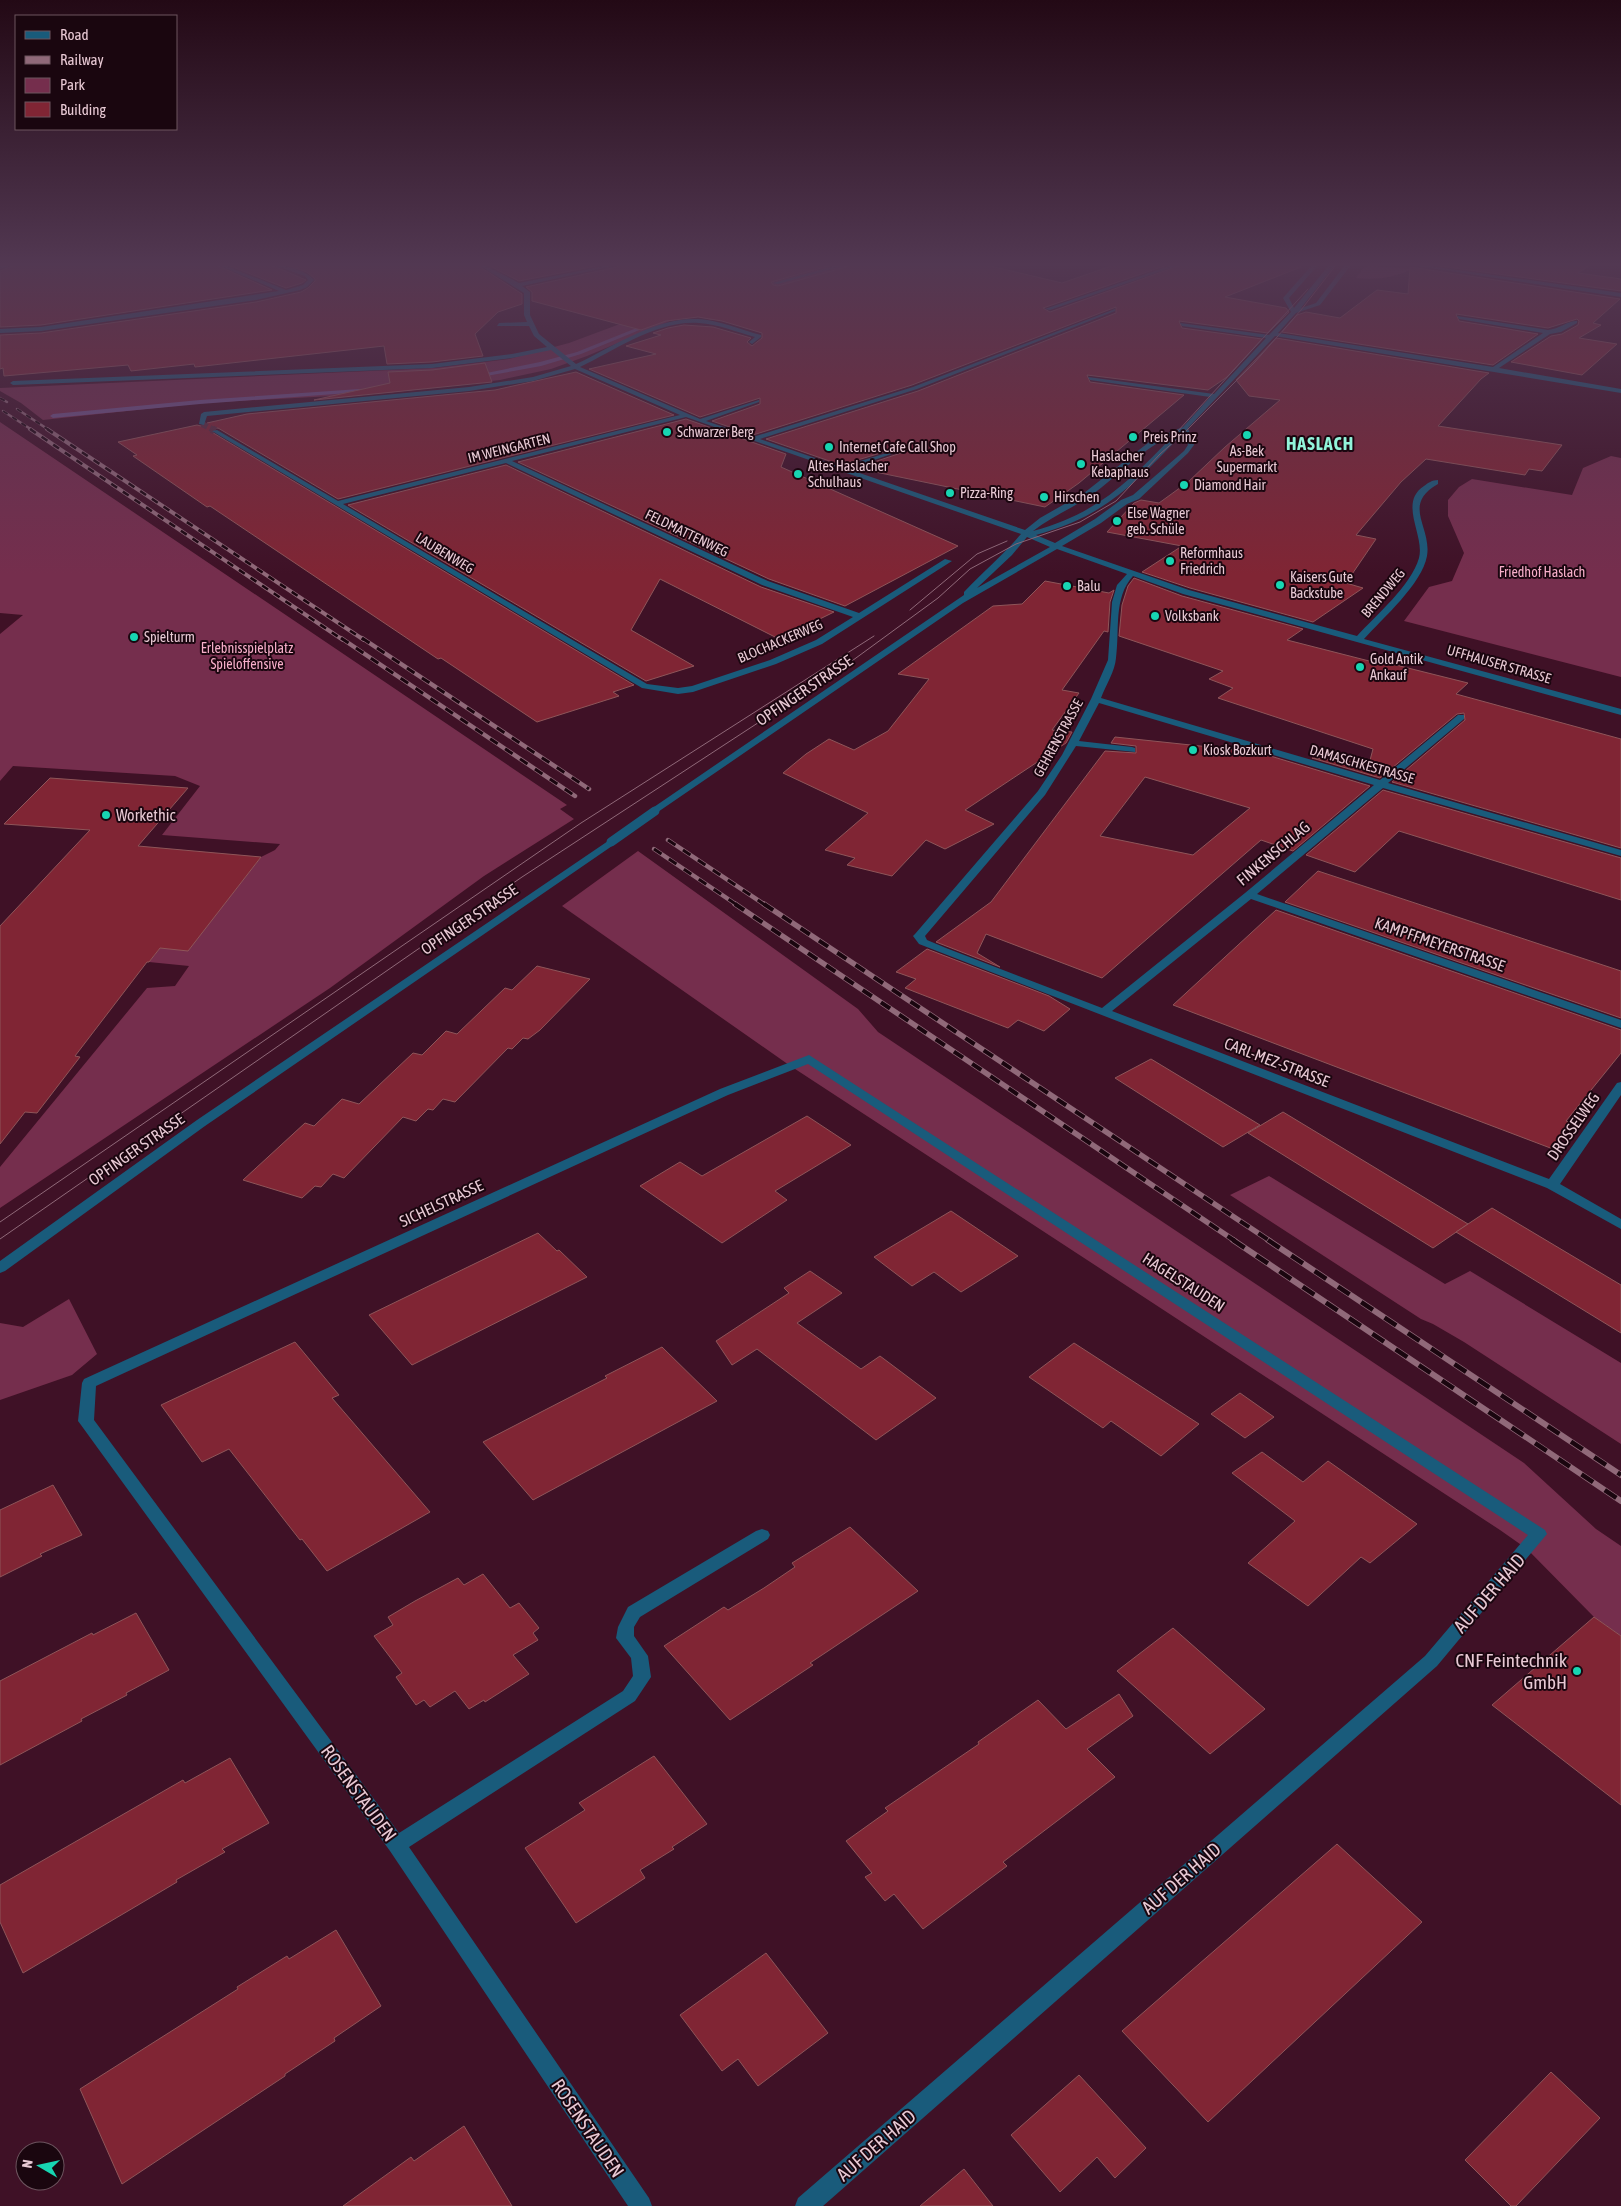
<svg xmlns="http://www.w3.org/2000/svg" width="1621" height="2206" font-family="'Asap Condensed',sans-serif">
<style>
.green{fill:#752e4d}
.lines{fill:none;stroke-linecap:round;stroke-linejoin:round}
.stream{fill:#72578f;fill-rule:evenodd}
.building{fill:#802534;stroke:#8e5559;fill-rule:evenodd}
.minor-tunnel-far1{stroke:#582d40;stroke-width:6;stroke-dasharray:6 3;stroke-linecap:butt}
.minor-tunnel{stroke:#582d40;stroke-width:8;stroke-dasharray:8 4;stroke-linecap:butt}
.minor{fill:#195b7b;fill-rule:evenodd}
.tram{stroke:#906979;stroke-width:1}
.rail-far4-casing{stroke:#906979;stroke-width:2.5}
.rail-far3-casing{stroke:#906979;stroke-width:4}
.rail-far2-casing{stroke:#906979;stroke-width:4.5}
.rail-far1-casing{stroke:#906979;stroke-width:5.5}
.rail-casing{stroke:#906979;stroke-width:6}
.rail-far4{stroke:#1a060f;stroke-width:2;stroke-dasharray:5.5;stroke-linecap:butt}
.rail-far3{stroke:#1a060f;stroke-width:2.5;stroke-dasharray:7;stroke-linecap:butt}
.rail-far2{stroke:#1a060f;stroke-width:3;stroke-dasharray:9;stroke-linecap:butt}
.rail-far1{stroke:#1a060f;stroke-width:4;stroke-dasharray:11;stroke-linecap:butt}
.rail{stroke:#1a060f;stroke-width:4.5;stroke-dasharray:14;stroke-linecap:butt}
.minor-bridge{stroke:#195b7b;stroke-width:9}
.poi-dot{fill:#17d5b2;stroke:#1a060f;stroke-width:2}
.labels{text-anchor:middle;stroke-width:4;stroke-linejoin:round;paint-order:stroke}
.far-poi-label{font-size:14px;fill:#e8c9d4;stroke:#1a060f;text-anchor:start}
.far-street-label{font-size:14px;fill:#e8c9d4;stroke:#1a060f}
.far-park-label{font-size:14px;fill:#f8afca;stroke:#1a060f}
.street-label{font-size:16px;fill:#e8c9d4;stroke:#1a060f}
.poi-label{font-size:16px;fill:#e8c9d4;stroke:#1a060f;text-anchor:start}
.far-district-label{font-size:18px;font-weight:bold;letter-spacing:1px;fill:#92f4da;stroke:#1a060f}
.near-street-label{font-size:19px;fill:#e8c9d4;stroke:#1a060f}
.near-poi-label{font-size:19px;fill:#e8c9d4;stroke:#1a060f;text-anchor:end}
</style>
<rect width="100%" height="100%" fill="#3f1126"/>
<!-- green -->
<g class="green">
<polygon points="836,265 925,265 777,306 767,306 711,320 695,316 670,321 587,356 551,369 500,380 387,393 202,403 43,420 21,403 0,391 0,388 436,368 509,359 569,343 628,321"/>
<path d="M1372 266 1412 269C1393 278 1377 280 1356 278L1364 267Z"/>
<polygon points="0,422 567,805 560,809 574,819 484,876 330,988 0,1208 0,1167 147,988 175,986 189,966 149,962 160,948 188,950 261,857 275,850 280,844 162,835 200,786 175,776 13,766 0,781 0,634 23,615 0,613"/>
<polygon points="1611,456 1621,458 1621,677 1404,621 1429,587 1452,581 1464,553 1448,516 1448,500 1459,487 1472,479 1572,495 1583,468"/>
<polygon points="638,851 858,1009 878,1032 1524,1463 1596,1529 1621,1546 1621,1636 1594,1617 1527,1549 1500,1530 789,1065 562,906"/>
<polygon points="1269,1176 1445,1284 1470,1271 1621,1363 1621,1444 1464,1342 1433,1324 1421,1319 1230,1195"/>
<polygon points="69,1299 97,1354 72,1375 0,1400 0,1323 23,1327"/>
</g>
<g class="lines">
<!-- stream -->
<g class="stream">
<polygon points="649,323 654,324 581,354 541,366 475,378 472,376 540,362 577,352"/>
<polygon points="360,389 362,392 200,404 53,418 50,416 53,414 200,400"/>
</g>
</g>
<!-- building -->
<g class="building">
<polygon points="15,265 216,265 272,290 41,325 0,327 0,271"/>
<polygon points="228,265 271,265 306,280 302,283 286,288"/>
<polygon points="287,265 477,265 522,294 522,304 498,312 475,334 483,356 432,362 387,364 384,346 195,367 194,364 131,371 128,365 4,376 3,368 0,369 0,335 41,333 256,302 301,292 308,288 315,281 315,279 307,272"/>
<polygon points="488,265 601,265 519,281"/>
<polygon points="619,265 832,265 771,282 773,285 778,286 846,267 848,265 986,265 1062,283 1114,265 1167,265 1043,308 1050,312 1181,265 1300,265 1301,267 1225,297 1286,308 1289,312 1268,333 1179,321 1182,328 1262,339 1227,377 1208,390 1087,375 1090,382 1184,395 1079,483 1045,507 856,468 907,451 907,445 841,465 766,439 918,391 1116,313 1116,307 912,385 753,435 712,421 760,404 760,398 700,417 589,369 656,354 626,346 661,335 653,333 668,328 684,325 713,327 751,338 747,342 752,346 762,338 762,333 722,321 698,317 666,321 641,330 532,301 532,292 526,287 617,267"/>
<polygon points="1433,265 1590,265 1578,273 1621,279 1621,291"/>
<polygon points="1410,267 1620,299 1593,323 1601,325 1579,338 1617,344 1582,375 1511,362 1551,336 1562,334 1578,325 1579,321 1577,319 1548,328 1456,314 1459,321 1538,334 1493,365 1282,332 1297,315 1306,312 1340,318 1377,290 1408,294"/>
<polygon points="1276,338 1489,373 1481,379 1438,426 1562,445 1542,471 1529,469 1525,475 1426,459 1401,482 1356,535 1376,539 1346,583 1363,588 1313,622 1190,588 1142,572 1182,546 1107,532 1134,503 1141,500 1159,503 1188,482 1225,447 1280,400 1249,396 1236,380"/>
<polygon points="485,363 492,382 314,400 390,383 388,372 432,370"/>
<polygon points="576,372 674,415 338,499 218,428 212,429 210,431 634,685 613,692 619,696 537,722 441,658 438,659 210,506 207,507 133,456 137,455 118,442 197,425 205,427 207,423 247,414 495,390"/>
<polygon points="686,419 786,454 781,467 958,546 845,606 769,579 518,462"/>
<polygon points="506,465 761,587 834,612 779,639 660,579 631,630 694,666 646,681 348,505"/>
<polygon points="1134,578 1182,596 1303,629 1287,640 1377,663 1380,661 1468,683 1456,694 1621,739 1621,848 1392,782 1465,720 1464,713 1457,714 1380,778 1312,758 1369,764 1373,749 1218,698 1233,688 1209,679 1223,671 1119,636 1122,605 1128,586"/>
<polygon points="1045,581 1109,593 1114,590 1110,602 1108,632 1104,631 1062,690 1079,693 1052,730 1072,732 1066,743 965,810 994,824 945,849 926,840 892,876 847,865 855,858 825,850 868,813 783,773 806,754 829,739 854,750 888,731 929,679 898,674 993,606 1022,604"/>
<path d="M1115 737 1257 752 1370 786 1293 851 1261 840 1102 978 986 934 977 953 1000 967 936 942 991 902 1105 751 1136 753V746L1111 743ZM1145 777 1250 808 1193 855 1100 836Z"/>
<polygon points="50,778 188,788 138,846 261,857 188,951 160,948 149,962 147,962 75,1056 80,1057 37,1113 25,1112 0,1144 0,926 90,830 4,824"/>
<polygon points="1383,790 1621,858 1621,900 1399,831 1355,872 1306,855"/>
<polygon points="1318,871 1621,971 1621,1018 1285,902"/>
<polygon points="1276,910 1621,1030 1621,1053 1566,1121 1572,1123 1553,1149 1173,1005"/>
<polygon points="927,949 1049,996 1070,1009 1044,1031 1018,1020 1008,1028 905,988 916,979 896,972"/>
<polygon points="537,966 590,979 540,1030 528,1039 523,1038 512,1049 508,1048 455,1102 443,1099 433,1110 428,1109 416,1121 403,1117 344,1178 333,1174 321,1187 315,1186 302,1198 243,1180 305,1123 314,1126 342,1099 359,1104 413,1053 422,1055 446,1031 457,1034 505,988 512,990"/>
<polygon points="1151,1059 1204,1091 1260,1125 1223,1147 1115,1078"/>
<polygon points="1283,1112 1402,1184 1468,1224 1433,1248 1248,1133"/>
<polygon points="807,1116 851,1145 775,1191 787,1200 722,1243 640,1186 680,1162 702,1176"/>
<polygon points="1492,1208 1621,1285 1621,1333 1456,1232"/>
<polygon points="951,1211 1018,1256 961,1292 934,1272 912,1286 874,1257"/>
<polygon points="538,1233 557,1251 559,1250 587,1277 412,1365 369,1315"/>
<polygon points="810,1271 842,1293 797,1323 861,1369 880,1356 936,1398 876,1440 757,1349 732,1365 716,1341 789,1293 784,1288"/>
<polygon points="295,1342 339,1395 332,1398 430,1512 327,1571 302,1539 300,1540 229,1449 202,1462 161,1405"/>
<polygon points="1074,1343 1199,1424 1161,1456 1111,1421 1103,1428 1029,1377"/>
<polygon points="662,1347 717,1401 533,1500 483,1442 607,1378 605,1376"/>
<polygon points="1240,1393 1274,1417 1245,1438 1211,1414"/>
<polygon points="1262,1452 1303,1482 1328,1461 1417,1524 1370,1563 1361,1557 1308,1606 1248,1563 1295,1521 1232,1473"/>
<polygon points="53,1485 82,1535 40,1554 42,1556 0,1577 0,1510"/>
<polygon points="850,1527 918,1591 810,1663 813,1665 730,1720 664,1646 724,1607 728,1610 764,1588 795,1567 792,1563"/>
<polygon points="483,1574 510,1608 519,1603 539,1628 533,1633 538,1640 513,1655 529,1674 485,1702 484,1700 469,1709 455,1691 430,1707 424,1700 416,1705 396,1677 402,1673 374,1636 393,1625 388,1617 415,1601 458,1578 464,1585"/>
<polygon points="136,1613 169,1670 126,1693 127,1695 81,1719 82,1721 0,1765 0,1681 92,1633 93,1635"/>
<polygon points="1594,1617 1621,1636 1621,1805 1492,1705"/>
<polygon points="1173,1628 1265,1709 1210,1754 1117,1671"/>
<polygon points="1119,1694 1133,1716 1087,1749 1115,1777 1003,1862 1007,1866 923,1929 894,1894 885,1901 865,1877 872,1873 846,1841 888,1811 885,1808 979,1744 978,1742 1038,1700 1066,1729"/>
<polygon points="654,1756 707,1824 672,1847 674,1849 640,1870 645,1878 576,1923 525,1848 585,1810 579,1803"/>
<polygon points="230,1758 269,1823 222,1849 225,1852 176,1880 177,1882 23,1973 0,1922 0,1885 183,1780 185,1783"/>
<polygon points="1337,1844 1422,1922 1208,2122 1122,2031"/>
<polygon points="336,1930 381,2006 334,2038 335,2041 285,2074 285,2076 122,2184 80,2089 238,1989 237,1987 287,1956 289,1959"/>
<polygon points="766,1953 828,2033 758,2086 738,2059 722,2071 680,2015"/>
<polygon points="1551,2072 1600,2118 1516,2206 1511,2206 1465,2160"/>
<polygon points="1079,2075 1146,2148 1115,2178 1097,2157 1060,2192 1011,2135"/>
<polygon points="464,2126 512,2206 343,2206 411,2157 414,2161"/>
<polygon points="964,2169 993,2206 920,2206"/>
</g>
<g class="lines">
<!-- minor-tunnel-far1 -->
<polyline class="minor-tunnel-far1" points="202,424 214,430"/>
<!-- minor-tunnel -->
<polyline class="minor-tunnel" points="212,429 215,431"/>
<!-- minor -->
<g class="minor">
<polygon points="0,265 13,265 0,269"/>
<path d="M218 265H224L286 290 303 285 308 280 305 276 273 265C285 265 306 270 314 280L307 287 300 290 256 300 41 331 0 333V329L41 327 279 291Z"/>
<path d="M479 265H484L519 283 609 265H617L522 286 530 292V315L539 334 576 364C613 347 655 317 698 319 719 320 741 330 761 335V337L752 344 749 342 755 337C736 332 718 324 699 323 657 320 616 350 580 367L700 419 759 400V402L706 421 753 437 913 387 1115 309V311L917 389 760 439 841 467 906 447V449L848 469 1025 530 1040 518 1084 493 1153 439 1183 427 1210 397 1090 380 1088 377 1214 394 1266 338 1182 326 1180 323 1269 335 1291 312 1283 298 1312 265H1318L1289 298 1294 308 1329 265H1335L1301 308 1316 303 1345 265H1351L1320 305 1296 313 1278 333 1493 367 1543 333 1459 319 1457 316 1548 330C1559 329 1567 321 1577 321V323L1561 332 1550 334 1499 368 1621 389V393L1275 336 1188 428 1194 445 1188 453 1139 499 1127 504 1101 523 1062 546 1189 590 1357 636C1376 615 1411 586 1419 558 1425 535 1398 503 1424 486 1428 483 1432 480 1438 480V484C1401 505 1432 527 1427 556 1422 584 1383 618 1364 639L1621 709V715L1183 594 1133 576C1113 598 1120 630 1116 658 1115 671 1106 685 1101 698L1380 780 1458 715H1464V719L1388 783 1621 850V856L1383 788 1257 894 1621 1020V1028L1251 899 1112 1011 1549 1179 1617 1083 1621 1082V1095L1560 1184 1621 1219V1229L1547 1188 919 944 913 936 915 934 1038 791 1062 755 1091 699 1108 660 1112 602 1117 585 1127 574 1057 549 963 603 655 814 651 813V809L964 595V592C983 572 1003 555 1021 534L686 417 512 461 768 581 859 613 945 559 952 561 822 644 776 664 693 692 678 694 642 688 212 431 217 430 338 501 680 415 575 369 533 381 469 391 207 416 204 425 199 424 201 414 204 412 469 387 533 377 571 366 551 350 512 358 432 368 13 385 10 383 13 381 432 364 512 354 547 347 534 336 529 326H497L499 323 527 322 524 315V293ZM1183 433 1188 445 1184 451 1133 495 1121 500 1095 519 1055 543 1036 535C1106 516 1135 483 1183 433ZM1175 434C1129 481 1099 513 1033 531 1051 517 1071 509 1090 496 1119 476 1142 448 1175 434ZM506 463 762 585 853 617 816 640 770 660 692 686 678 688 647 684 343 504ZM1027 537 1050 547 977 588 1012 555ZM1099 703 1374 785 1245 893 1102 1008 946 948 927 940 925 936 1045 795 1076 746 1135 752V748L1132 747 1079 741Z"/>
<polygon points="838,265 846,265 778,284 773,283"/>
<polygon points="1172,265 1179,265 1050,310 1045,309"/>
<polygon points="1410,265 1422,265 1621,293 1621,297"/>
<polygon points="611,839 615,840 615,844 205,1126 5,1271 0,1273 0,1261 197,1120"/>
<polygon points="809,1055 1545,1530 1547,1534 1437,1666 823,2206 795,2206 798,2198 1425,1656 1528,1535 808,1064 728,1095 96,1386 94,1420 399,1833 623,1691 633,1676 631,1658 616,1638 618,1627 628,1607 756,1531 762,1529 768,1531 770,1535 768,1539 640,1617 634,1627 634,1636 648,1656 651,1677 635,1701 409,1847 649,2198 652,2206 628,2206 390,1851 81,1425 78,1421 82,1383 84,1379 720,1089"/>
</g>
<!-- tram -->
<g class="tram">
<polyline points="1177,432 1308,289"/>
<polyline points="910,610 977,554 1007,541"/>
<polyline points="0,1222 581,823 874,636"/>
<polyline points="0,1239 522,877 845,666 938,598 970,569 1016,544 1080,522 1116,501 1160,454 1185,432 1254,363 1301,310 1336,265"/>
</g>
<defs>
<g id="rail-far4">
<polyline points="0,398 7,402"/>
<polyline points="17,409 49,430"/>
<polyline points="3,411 32,430"/>
</g>
<g id="rail-far3">
<polyline points="30,429 343,640"/>
<polyline points="47,429 364,640"/>
</g>
<g id="rail-far2">
<polyline points="341,638 575,796"/>
<polyline points="362,638 589,789"/>
<polyline points="668,840 765,905"/>
<polyline points="654,849 737,905"/>
</g>
<g id="rail-far1">
<polyline points="735,904 1235,1241"/>
<polyline points="764,904 1270,1241"/>
</g>
<g id="rail">
<polyline points="1233,1240 1621,1501"/>
<polyline points="1268,1240 1621,1475"/>
</g>
</defs>
<!-- rail-far4 casing -->
<use href="#rail-far4" class="rail-far4-casing"/>
<!-- rail-far3 casing -->
<use href="#rail-far3" class="rail-far3-casing"/>
<!-- rail-far2 casing -->
<use href="#rail-far2" class="rail-far2-casing"/>
<!-- rail-far1 casing -->
<use href="#rail-far1" class="rail-far1-casing"/>
<!-- rail casing -->
<use href="#rail" class="rail-casing"/>
<!-- rail-far4 -->
<use href="#rail-far4" class="rail-far4"/>
<!-- rail-far3 -->
<use href="#rail-far3" class="rail-far3"/>
<!-- rail-far2 -->
<use href="#rail-far2" class="rail-far2"/>
<!-- rail-far1 -->
<use href="#rail-far1" class="rail-far1"/>
<!-- rail -->
<use href="#rail" class="rail"/>
<!-- minor-bridge -->
<polyline class="minor-bridge" points="611,842 655,811"/>
</g>
<!-- sky -->
<linearGradient id="sky" x2="0" y2="1"><stop stop-color="#230915"/><stop offset="0.46" stop-color="#523852"/><stop offset="1" stop-color="#523852" stop-opacity="0"/></linearGradient>
<rect width="1621" height="574" fill="url(#sky)"/>
<!-- markers -->
<g class="poi-dot">
<circle cx="667" cy="432" r="5"/>
<circle cx="1247" cy="435" r="5"/>
<circle cx="1133" cy="437" r="5"/>
<circle cx="829" cy="447" r="5"/>
<circle cx="1081" cy="464" r="5"/>
<circle cx="798" cy="474" r="5"/>
<circle cx="1184" cy="485" r="5"/>
<circle cx="950" cy="493" r="5"/>
<circle cx="1044" cy="497" r="5"/>
<circle cx="1117" cy="521" r="5"/>
<circle cx="1170" cy="561" r="5"/>
<circle cx="1280" cy="585" r="5"/>
<circle cx="1067" cy="586" r="5"/>
<circle cx="1155" cy="616" r="5"/>
<circle cx="134" cy="637" r="5"/>
<circle cx="1360" cy="667" r="5"/>
<circle cx="1193" cy="750" r="5"/>
<circle cx="106" cy="815" r="5"/>
<circle cx="1577" cy="1671" r="5"/>
</g>
<g class="labels">
<!-- far-poi labels -->
<g class="far-poi-label">
<text x="677" y="437">Schwarzer Berg</text>
<text x="1143" y="442">Preis Prinz</text>
<text x="839" y="452">Internet Cafe Call Shop</text>
<text x="1247" y="456" text-anchor="middle">As-Bek<tspan x="1247" dy="16">Supermarkt</tspan></text>
<text x="1091" y="461">Haslacher<tspan x="1091" dy="16">Kebaphaus</tspan></text>
<text x="808" y="471">Altes Haslacher<tspan x="808" dy="16">Schulhaus</tspan></text>
<text x="1194" y="490">Diamond Hair</text>
<text x="960" y="498">Pizza-Ring</text>
<text x="1054" y="502">Hirschen</text>
<text x="1127" y="518">Else Wagner<tspan x="1127" dy="16">geb. Schüle</tspan></text>
<text x="1180" y="558">Reformhaus<tspan x="1180" dy="16">Friedrich</tspan></text>
<text x="1290" y="582">Kaisers Gute<tspan x="1290" dy="16">Backstube</tspan></text>
<text x="1077" y="591">Balu</text>
<text x="1165" y="621">Volksbank</text>
<text x="144" y="642">Spielturm</text>
<text x="1370" y="664">Gold Antik<tspan x="1370" dy="16">Ankauf</tspan></text>
<text x="1203" y="755">Kiosk Bozkurt</text>
</g>
<!-- far-street labels -->
<g class="far-street-label">
<text transform="translate(509 448) rotate(-14)" y="5">IM WEINGARTEN</text>
<text transform="translate(687 533) rotate(26)" y="5">FELDMATTENWEG</text>
<text transform="translate(445 553) rotate(31)" y="5">LAUBENWEG</text>
<text transform="translate(1383 593) rotate(-50)" y="5">BRENDWEG</text>
<text transform="translate(780 641) rotate(-23)" y="5">BLOCHACKERWEG</text>
<text transform="translate(1499 664) rotate(16)" y="5">UFFHAUSER STRASSE</text>
<text transform="translate(1058 738) rotate(-61)" y="5">GEHRENSTRASSE</text>
<text transform="translate(1362 764) rotate(16)" y="5">DAMASCHKESTRASSE</text>
</g>
<!-- far-park labels -->
<g class="far-park-label">
<text x="1542" y="577">Friedhof Haslach</text>
<text x="247" y="653">Erlebnisspielplatz<tspan x="247" dy="16">Spieloffensive</tspan></text>
</g>
<!-- street labels -->
<g class="street-label">
<text transform="translate(804 690) rotate(-34)" y="6">OPFINGER STRASSE</text>
<text transform="translate(1273 853) rotate(-40)" y="6">FINKENSCHLAG</text>
<text transform="translate(469 919) rotate(-34)" y="6">OPFINGER STRASSE</text>
<text transform="translate(1440 944) rotate(19)" y="6">KAMPFFMEYERSTRASSE</text>
<text transform="translate(1277 1062) rotate(21)" y="6">CARL-MEZ-STRASSE</text>
<text transform="translate(1573 1126) rotate(-55)" y="6">DROSSELWEG</text>
<text transform="translate(136 1149) rotate(-35)" y="6">OPFINGER STRASSE</text>
<text transform="translate(441 1203) rotate(-25)" y="6">SICHELSTRASSE</text>
<text transform="translate(1184 1282) rotate(33)" y="6">HAGELSTAUDEN</text>
</g>
<!-- poi labels -->
<g class="poi-label">
<text x="116" y="821">Workethic</text>
</g>
<!-- far-district labels -->
<g class="far-district-label">
<text x="1320" y="450">HASLACH</text>
</g>
<!-- near-street labels -->
<g class="near-street-label">
<text transform="translate(1489 1593) rotate(-49)" y="7">AUF DER HAID</text>
<text transform="translate(359 1793) rotate(54)" y="7">ROSENSTAUDEN</text>
<text transform="translate(1181 1878) rotate(-41)" y="7">AUF DER HAID</text>
<text transform="translate(588 2128) rotate(56)" y="7">ROSENSTAUDEN</text>
<text transform="translate(876 2145) rotate(-41)" y="7">AUF DER HAID</text>
</g>
<!-- near-poi labels -->
<g class="near-poi-label">
<text x="1567" y="1667">CNF Feintechnik<tspan x="1567" dy="22">GmbH</tspan></text>
</g>
</g>
<!-- legend -->
<rect x="15" y="15" width="162" height="115" fill="#1a060f" stroke="#6c545e"/>
<rect x="25" y="31" width="25" height="8" fill="#195b7b" stroke="#6c545e"/>
<text x="60" y="40" font-size="15" fill="#e8c9d4">Road</text>
<rect x="25" y="56" width="25" height="8" fill="#906979" stroke="#6c545e"/>
<text x="60" y="65" font-size="15" fill="#e8c9d4">Railway</text>
<rect x="25" y="78" width="25" height="15" fill="#752e4d" stroke="#6c545e"/>
<text x="60" y="90" font-size="15" fill="#e8c9d4">Park</text>
<rect x="25" y="102" width="25" height="15" fill="#802534" stroke="#6c545e"/>
<text x="60" y="115" font-size="15" fill="#e8c9d4">Building</text>
<!-- north arrow -->
<g transform="translate(40 2166) rotate(279)"><circle r="24" fill="#1a060f" stroke="#6c545e"/>
<path d="M0-4L9 19L0 12L-9 19Z" fill="#17d5b2"/>
<text y="-8" font-size="14" font-weight="bold" text-anchor="middle" fill="#e8c9d4">N</text>
</g>
</svg>
